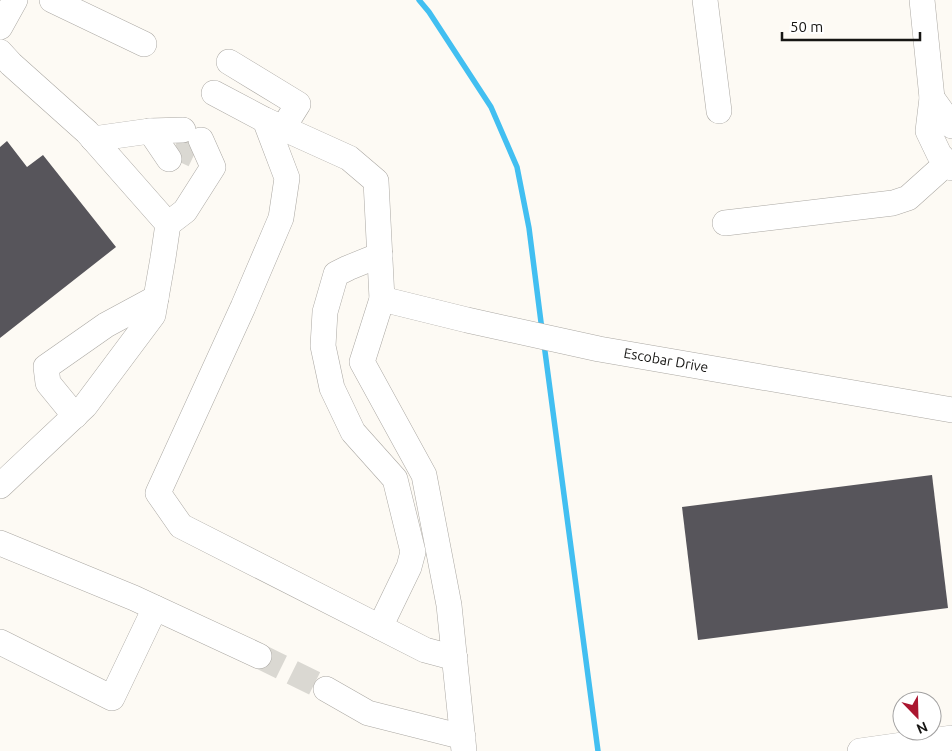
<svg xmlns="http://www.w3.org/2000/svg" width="952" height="751" font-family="Ubuntu,sans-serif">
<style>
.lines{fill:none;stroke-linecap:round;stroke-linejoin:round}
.stream{stroke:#42bff1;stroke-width:5.5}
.building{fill:#57555b}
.minor-tunnel{stroke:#dad8d2;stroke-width:25;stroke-dasharray:25 12;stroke-linecap:butt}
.minor-casing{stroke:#aba8a3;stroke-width:26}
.minor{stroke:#fff;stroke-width:25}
.labels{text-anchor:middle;stroke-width:5;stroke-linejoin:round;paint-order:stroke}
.street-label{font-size:14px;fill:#161513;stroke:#fff}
</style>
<rect width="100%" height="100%" fill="#fdfaf4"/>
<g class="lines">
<!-- stream -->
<g class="stream">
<polyline points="419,0 429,12 491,107 517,167 529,228 542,330"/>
<polyline points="544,344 598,751"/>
</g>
</g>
<!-- building -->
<g class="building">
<polygon points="7,141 27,167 43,155 116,247 0,338 0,147"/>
<polygon points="932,475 948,608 698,640 682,507"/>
</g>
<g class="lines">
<!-- minor-tunnel -->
<g class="minor-tunnel">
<polyline points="175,146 194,155"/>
<polyline points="259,656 326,689"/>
</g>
<defs>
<g id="minor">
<polyline points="52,0 144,44"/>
<polyline points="705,0 719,111"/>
<polyline points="922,0 932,98 928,131 939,154 952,168"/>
<polyline points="0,27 15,0"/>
<polyline points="0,52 11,64 87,132 168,224 163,258 153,315 85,406 0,486"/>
<polyline points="229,62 298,104 283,128"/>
<polyline points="214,93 265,120 349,158 376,181 382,299 362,362 424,475 449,605 464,751"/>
<polyline points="932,98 952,126"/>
<polyline points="265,120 287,178 281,218 243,307 158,493 181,526 425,650 455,658"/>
<polyline points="150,131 169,159"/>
<polyline points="93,139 150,131 183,130"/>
<polyline points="725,223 893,203 908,198 947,163"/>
<polyline points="168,224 185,211 213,167 201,140"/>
<polyline points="380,255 348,268 336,274 325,312 323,346 332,388 353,432 395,479 413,552 409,567 380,627"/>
<polyline points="382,299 467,320 599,349 952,410"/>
<polyline points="75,416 48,383 46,367 106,325 156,298"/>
<polyline points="0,543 134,598 259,656"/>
<polyline points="0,642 112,698 155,608"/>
<polyline points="326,689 368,713 463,737"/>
<polyline points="860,751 952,738"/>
</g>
</defs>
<!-- minor casing -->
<use href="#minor" class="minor-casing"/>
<!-- minor -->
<use href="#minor" class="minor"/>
</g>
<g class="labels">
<!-- street labels -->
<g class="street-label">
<text transform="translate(666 360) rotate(10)" y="5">Escobar Drive</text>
</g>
</g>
<!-- north arrow -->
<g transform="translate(917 716) rotate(157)"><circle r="24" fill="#ffffff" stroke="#a2a1a1"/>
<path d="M0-4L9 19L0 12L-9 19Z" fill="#ab152f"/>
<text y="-8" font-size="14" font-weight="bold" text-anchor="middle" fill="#161513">N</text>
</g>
<!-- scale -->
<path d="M782 32v8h138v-8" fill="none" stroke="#161513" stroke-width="2.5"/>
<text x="790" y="32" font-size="15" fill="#161513" stroke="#ffffff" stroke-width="4" paint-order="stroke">50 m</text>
</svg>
